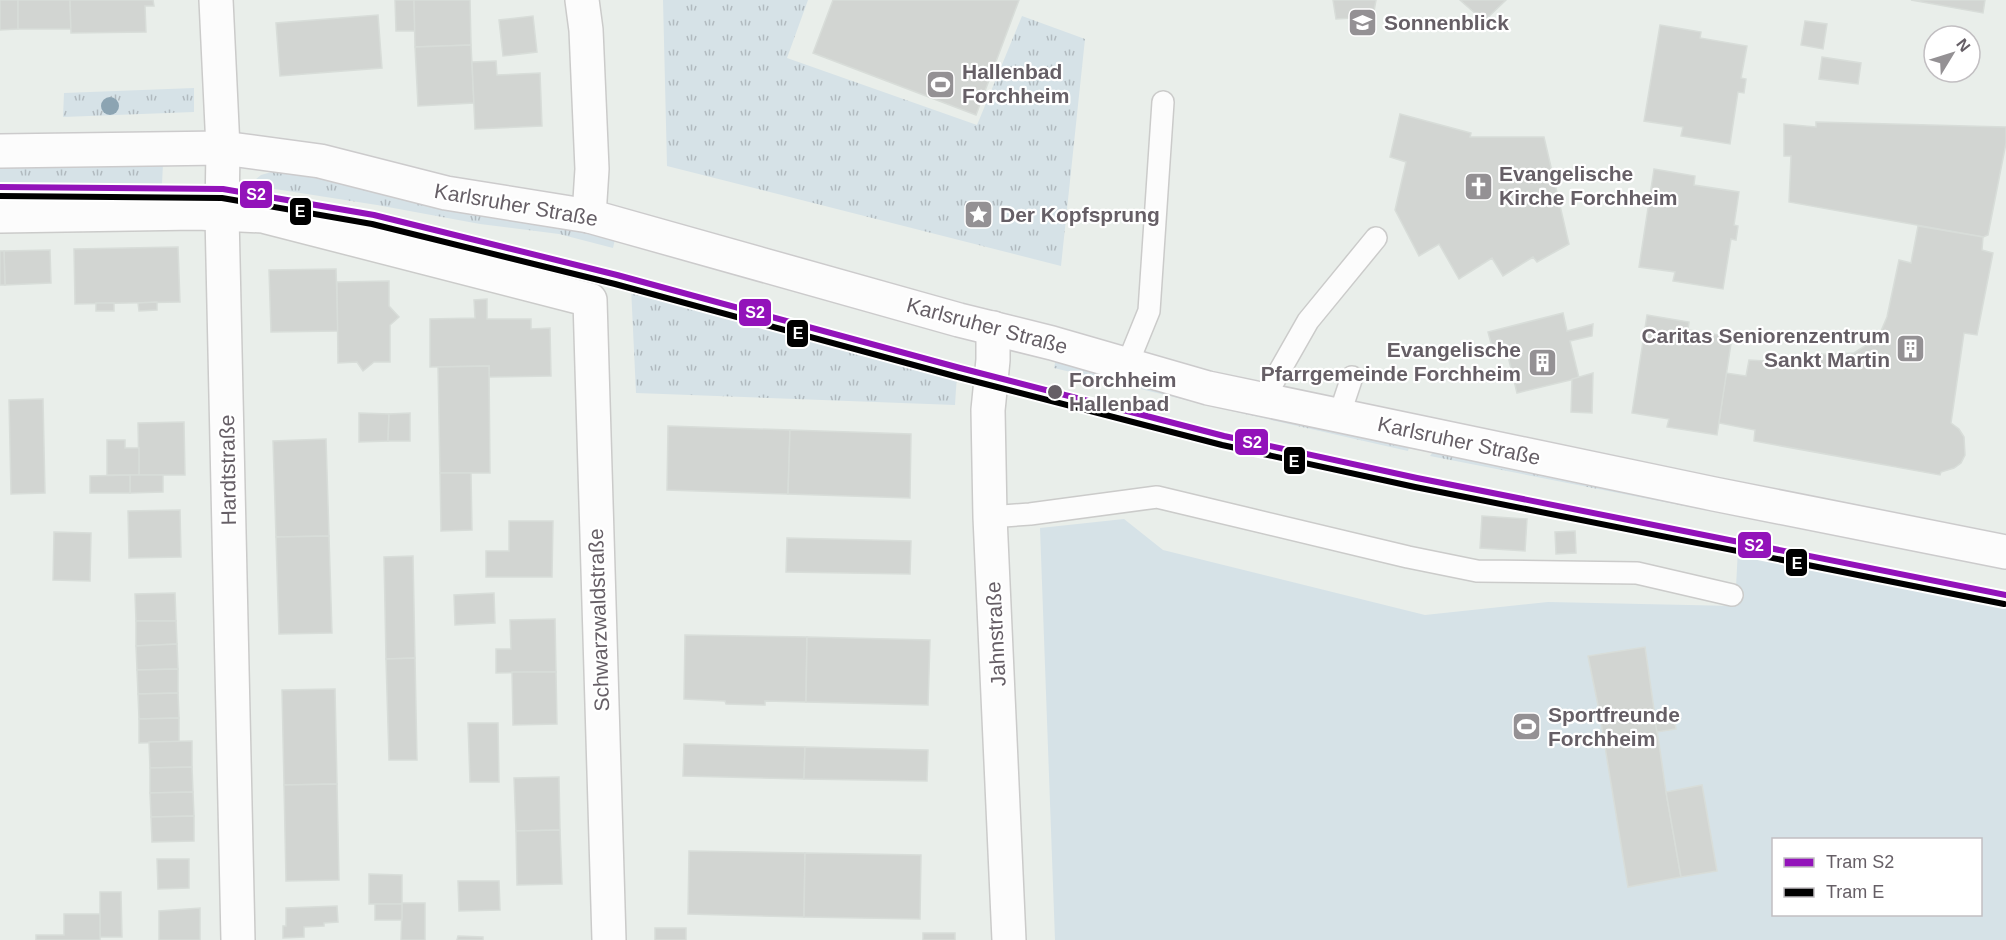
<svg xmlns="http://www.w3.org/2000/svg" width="2006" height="940" font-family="Helvetica,sans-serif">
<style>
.grass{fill:url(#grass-tufts)}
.garden{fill:#d6e2e7;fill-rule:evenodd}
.building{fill:#d2d5d2;stroke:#d8ddd9;stroke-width:1.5}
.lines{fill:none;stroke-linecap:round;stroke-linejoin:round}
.lane-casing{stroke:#cbcbca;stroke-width:24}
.street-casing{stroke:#cbcbca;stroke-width:36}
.secondary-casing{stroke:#cccbcc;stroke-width:36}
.lane{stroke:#fcfcfc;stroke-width:21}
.street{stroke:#fcfcfc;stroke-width:33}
.secondary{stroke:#fcfcfc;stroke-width:33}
.tram-1-casing{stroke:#fff;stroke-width:10}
.tram-2-casing{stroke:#fff;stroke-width:10}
.tram-1{stroke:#9313ba;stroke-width:6}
.tram-2{stroke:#000;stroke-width:6}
.tree{fill:#8ca4b2}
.stop-dot{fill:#665f66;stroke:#fff;stroke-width:2}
.labels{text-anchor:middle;stroke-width:4.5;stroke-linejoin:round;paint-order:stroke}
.poi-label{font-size:21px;font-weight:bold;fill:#665f66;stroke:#fff;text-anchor:start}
.street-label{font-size:21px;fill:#665f66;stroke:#fff}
.stop-label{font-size:21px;font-weight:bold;fill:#665f66;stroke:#fff;text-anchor:start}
.line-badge{stroke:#fff;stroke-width:2}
.badge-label{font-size:16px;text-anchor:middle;font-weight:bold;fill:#fff}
</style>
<defs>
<pattern id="grass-tufts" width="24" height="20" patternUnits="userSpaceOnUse" patternTransform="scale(1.5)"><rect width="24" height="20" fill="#d6e2e7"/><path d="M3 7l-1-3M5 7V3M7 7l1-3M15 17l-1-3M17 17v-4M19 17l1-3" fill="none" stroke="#b1babf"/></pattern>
</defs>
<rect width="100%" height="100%" fill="#e9eeea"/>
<!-- grass -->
<g class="grass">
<polygon points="663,0 808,0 787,58 977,125 1022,16 1085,39 1061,266 667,166"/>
<polygon points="194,88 194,112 63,117 64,93"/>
<polygon points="163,164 161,203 0,206 0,168"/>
<polygon points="282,169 616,235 613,248 559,234 480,224 377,205 249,185 261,175"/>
<polygon points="631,287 957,374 955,405 636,393"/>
<polygon points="1057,354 1409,447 1408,451 1223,409 1054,368"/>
<polygon points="1433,452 2006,566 2006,569 1430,456"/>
</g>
<!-- garden -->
<path class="garden" d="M1124 519 1163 550 1425 615 1548 602 1735 606 1738 549 2006 604V940H1055L1040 528ZM1774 840H1980V914H1774Z"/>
<!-- building -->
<g class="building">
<polygon points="0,0 18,0 18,29 0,30"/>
<polygon points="18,0 70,0 71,29 18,29"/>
<polygon points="70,0 153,0 154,6 145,6 146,32 71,33"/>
<polygon points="395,0 414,0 415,31 396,31"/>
<polygon points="414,0 470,0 471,45 415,47"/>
<polygon points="833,0 1019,0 976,115 813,53"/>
<polygon points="1333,0 1376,0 1373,17 1336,19"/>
<polygon points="1460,0 1506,0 1484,21"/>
<polygon points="1911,0 1985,0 1983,13"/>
<polygon points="378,15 382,68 280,76 276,23"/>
<polygon points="533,16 537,52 503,56 499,20"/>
<polygon points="1805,21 1827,24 1823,49 1801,45"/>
<polygon points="1660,25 1701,32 1700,38 1747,46 1741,78 1746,79 1744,93 1738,92 1730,144 1681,136 1683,127 1644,121"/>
<polygon points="471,45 474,103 418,106 415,47"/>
<polygon points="1822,57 1861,63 1858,84 1819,79"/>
<polygon points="496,61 497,75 540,73 542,126 475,129 472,62"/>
<polygon points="1400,114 1471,133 1470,137 1544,137 1569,244 1537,262 1533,257 1503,276 1492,258 1459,279 1439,244 1419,256 1395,210 1406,162 1390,157"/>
<polygon points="1816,122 2006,127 2006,143 1988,235 1983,237 1789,202 1791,156 1784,156 1784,124 1816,127"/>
<polygon points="1654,169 1695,176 1694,185 1739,192 1734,225 1738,226 1736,240 1731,239 1723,289 1673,281 1675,272 1639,267"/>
<polygon points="1918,226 1983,237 1982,250 1993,253 1977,335 1964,333 1951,423 1959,429 1964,437 1965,455 1961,463 1954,468 1941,472 1940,475 1754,441 1755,430 1719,423 1726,373 1746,376 1749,360 1806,363 1807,355 1854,353 1868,344 1881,331 1887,317 1899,260 1911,263"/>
<polygon points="178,247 180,302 75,304 74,249"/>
<polygon points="50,250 51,283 5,285 4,251"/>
<polygon points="0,251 4,251 5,285 0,285"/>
<polygon points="336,269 338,331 271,332 269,270"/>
<polygon points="389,281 389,306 399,317 390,325 390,362 374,362 363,371 357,362 338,363 337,282"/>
<polygon points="487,299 487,319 531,319 531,329 550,328 551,376 489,377 489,366 430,367 430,319 475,318 474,300"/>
<polygon points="157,302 157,310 139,311 138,303"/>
<rect x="96" y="303" width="18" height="8"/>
<polygon points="1563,313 1567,331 1593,324 1592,336 1570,341 1579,378 1517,393 1505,344 1492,347 1488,332"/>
<polygon points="1647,315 1689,322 1688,330 1732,337 1717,435 1667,427 1669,419 1632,413"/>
<polygon points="489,366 490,473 440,473 438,367"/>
<polygon points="1593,373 1592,413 1571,412 1572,379"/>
<polygon points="43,399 45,493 11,494 9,400"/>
<polygon points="359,413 389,414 388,441 359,442"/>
<polygon points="410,413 410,441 388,441 389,414"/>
<polygon points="184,422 185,475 139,475 138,423"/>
<polygon points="668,426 790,430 788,494 667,490"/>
<polygon points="790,430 911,434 910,498 788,494"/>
<polygon points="326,439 329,536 276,537 273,441"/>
<polygon points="107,440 125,440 125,448 139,448 139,475 107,475"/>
<polygon points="440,473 471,473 472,530 441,531"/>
<polygon points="130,475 163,475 163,492 130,493"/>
<polygon points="130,475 130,493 90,493 90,476"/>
<polygon points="180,510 181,557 129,558 128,511"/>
<polygon points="1482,516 1527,519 1525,551 1480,548"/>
<polygon points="509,521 553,521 552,577 486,577 486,551 509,551"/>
<polygon points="1575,531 1576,553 1556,554 1555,532"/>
<polygon points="54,532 91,533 90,581 53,580"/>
<polygon points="329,536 332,633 279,634 276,537"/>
<polygon points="787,538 911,541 910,574 786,572"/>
<polygon points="413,556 415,658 386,659 384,557"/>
<polygon points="175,593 176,621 136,621 135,594"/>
<polygon points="494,593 495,623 455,625 454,595"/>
<polygon points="555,619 556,672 496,673 496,649 511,649 510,620"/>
<polygon points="136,621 176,621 177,644 136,646"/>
<polygon points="685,635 807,637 806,702 765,701 765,705 726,704 725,701 684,699"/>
<polygon points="807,637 930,640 928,705 806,702"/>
<polygon points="177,644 178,669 137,670 136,646"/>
<polygon points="1645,647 1666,792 1681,877 1628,887 1599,710 1588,656"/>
<polygon points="415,658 417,760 389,760 386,659"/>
<polygon points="178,669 178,693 138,694 137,670"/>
<polygon points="512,672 556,672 557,724 513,725"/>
<polygon points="335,689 337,784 284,785 282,690"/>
<polygon points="178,693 179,718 139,719 138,694"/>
<polygon points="1673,711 1676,729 1657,732 1654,715"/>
<polygon points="179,718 179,742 139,743 139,719"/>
<polygon points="468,723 498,723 499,782 470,782"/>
<polygon points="192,741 192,767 150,768 149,742"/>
<polygon points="684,744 805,747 804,779 683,776"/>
<polygon points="805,747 928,750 927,781 804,779"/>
<polygon points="192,767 193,792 150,793 150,768"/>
<polygon points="559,777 560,830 516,831 514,778"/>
<polygon points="337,784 339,880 286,881 284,785"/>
<polygon points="1702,785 1717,871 1681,877 1666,792"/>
<polygon points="193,792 194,816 151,817 150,793"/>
<polygon points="194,816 194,841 152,842 151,817"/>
<polygon points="560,830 562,884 517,885 516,831"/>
<polygon points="689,851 805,853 804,917 688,914"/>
<polygon points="805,853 921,855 920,919 804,917"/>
<polygon points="157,859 189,859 189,888 158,889"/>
<polygon points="369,874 402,875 402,904 369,904"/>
<polygon points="458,881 499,881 500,910 459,911"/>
<polygon points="100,892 121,892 122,937 100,937"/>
<polygon points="402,903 425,903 425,940 401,940"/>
<rect x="375" y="904" width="27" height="16"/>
<polygon points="337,906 338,922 324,923 324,926 304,927 304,937 283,938 283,926 286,926 286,908"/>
<polygon points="200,908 200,940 159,940 159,911"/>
<polygon points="64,914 100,914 100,940 36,940 36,935 64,935"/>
<rect x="655" y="928" width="31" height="12"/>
<rect x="923" y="933" width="32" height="7"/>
<polygon points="458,936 483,937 483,940 457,940"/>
</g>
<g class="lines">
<defs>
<g id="lane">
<polyline points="1127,365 1149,311 1163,102"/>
<polyline points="1263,400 1308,321 1376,238"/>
<polyline points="1339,416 1352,377"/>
<polyline points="990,517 1030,514 1157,497 1408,557 1477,571 1637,573 1732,595"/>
</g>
<g id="street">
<polyline points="216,0 223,148 222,215 238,940"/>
<polyline points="582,0 586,30 592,169 589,216"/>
<polyline points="0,216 197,213 263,216 590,300 609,940"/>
<polyline points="993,328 993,360 988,410 990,517 1009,940"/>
</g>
<polyline id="secondary" points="0,151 223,148 320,161 446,193 589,216 959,320 1052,343 1208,388 1714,494 2006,552"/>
</defs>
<!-- lane casing -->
<use href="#lane" class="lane-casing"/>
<!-- street casing -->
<use href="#street" class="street-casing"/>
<!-- secondary casing -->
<use href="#secondary" class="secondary-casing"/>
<!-- lane -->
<use href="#lane" class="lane"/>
<!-- street -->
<use href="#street" class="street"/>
<!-- secondary -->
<use href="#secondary" class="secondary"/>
<defs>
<polyline id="tram-1" points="0,187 223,189 374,215 617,275 960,368 1224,436 1417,478 2006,595"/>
<polyline id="tram-2" points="0,196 222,198 372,224 615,284 958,377 1222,445 1415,487 2004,604"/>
</defs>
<!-- tram-1 casing -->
<use href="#tram-1" class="tram-1-casing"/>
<!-- tram-2 casing -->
<use href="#tram-2" class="tram-2-casing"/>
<!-- tram-1 -->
<use href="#tram-1" class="tram-1"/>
<!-- tram-2 -->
<use href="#tram-2" class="tram-2"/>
</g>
<!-- trees -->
<circle class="tree" cx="110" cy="106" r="9"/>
<!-- icons -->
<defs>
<symbol id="school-square" viewBox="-11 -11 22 22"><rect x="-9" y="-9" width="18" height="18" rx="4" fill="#949194" stroke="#fff"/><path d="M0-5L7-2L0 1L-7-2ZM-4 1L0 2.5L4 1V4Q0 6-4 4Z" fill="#fff"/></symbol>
<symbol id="stadium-square" viewBox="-11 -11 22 22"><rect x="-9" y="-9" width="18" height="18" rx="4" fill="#949194" stroke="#fff"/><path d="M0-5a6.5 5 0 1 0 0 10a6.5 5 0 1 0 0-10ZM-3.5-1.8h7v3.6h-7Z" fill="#fff"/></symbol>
<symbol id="church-square" viewBox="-11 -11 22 22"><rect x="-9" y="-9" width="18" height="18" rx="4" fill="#949194" stroke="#fff"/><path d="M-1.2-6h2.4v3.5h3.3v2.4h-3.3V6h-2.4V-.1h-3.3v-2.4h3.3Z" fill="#fff"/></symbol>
<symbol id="sight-square" viewBox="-11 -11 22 22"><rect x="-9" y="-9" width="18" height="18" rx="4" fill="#949194" stroke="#fff"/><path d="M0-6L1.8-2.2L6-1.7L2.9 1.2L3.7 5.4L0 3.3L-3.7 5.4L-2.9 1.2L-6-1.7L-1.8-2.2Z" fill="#fff"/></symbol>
<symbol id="building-square" viewBox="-11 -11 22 22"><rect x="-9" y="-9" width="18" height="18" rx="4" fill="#949194" stroke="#fff"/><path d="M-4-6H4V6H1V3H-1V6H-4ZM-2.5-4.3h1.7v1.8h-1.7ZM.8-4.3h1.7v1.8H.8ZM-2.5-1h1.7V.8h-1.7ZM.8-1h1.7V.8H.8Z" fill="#fff"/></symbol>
</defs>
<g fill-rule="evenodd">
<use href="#school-square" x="1346" y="6" width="33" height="33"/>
<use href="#stadium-square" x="924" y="68" width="33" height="33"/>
<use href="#church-square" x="1462" y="170" width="33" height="33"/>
<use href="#sight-square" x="962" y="198" width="33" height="33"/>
<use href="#building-square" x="1894" y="332" width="33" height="33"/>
<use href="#building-square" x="1526" y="346" width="33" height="33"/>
<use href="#stadium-square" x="1510" y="710" width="33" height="33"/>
</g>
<!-- markers -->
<circle class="stop-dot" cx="1055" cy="392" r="8"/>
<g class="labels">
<!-- poi labels -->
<g class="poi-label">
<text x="1384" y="30">Sonnenblick</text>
<text x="962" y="79">Hallenbad<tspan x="962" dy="24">Forchheim</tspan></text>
<text x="1499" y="181">Evangelische<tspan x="1499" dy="24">Kirche Forchheim</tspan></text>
<text x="1000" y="222">Der Kopfsprung</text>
<text x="1890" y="343" text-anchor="end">Caritas Seniorenzentrum<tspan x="1890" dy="24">Sankt Martin</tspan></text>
<text x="1521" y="357" text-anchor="end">Evangelische<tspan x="1521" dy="24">Pfarrgemeinde Forchheim</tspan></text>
<text x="1548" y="722">Sportfreunde<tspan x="1548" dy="24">Forchheim</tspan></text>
</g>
<!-- street labels -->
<g class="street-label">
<text transform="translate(516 205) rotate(10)" y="7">Karlsruher Straße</text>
<text transform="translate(987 326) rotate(15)" y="7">Karlsruher Straße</text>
<text transform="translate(1459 441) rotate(12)" y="7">Karlsruher Straße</text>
<text transform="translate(228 470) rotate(-91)" y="7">Hardtstraße</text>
<text transform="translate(599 620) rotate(-92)" y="7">Schwarzwaldstraße</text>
<text transform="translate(996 634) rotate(-93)" y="7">Jahnstraße</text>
</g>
<!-- stop labels -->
<g class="stop-label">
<text x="1069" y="387">Forchheim<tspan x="1069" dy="24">Hallenbad</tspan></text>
</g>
</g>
<g class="line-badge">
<rect x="239" y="180" width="34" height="29" rx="6" fill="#9313ba"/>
<rect x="289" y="197" width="23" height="29" rx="6" fill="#000"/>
<rect x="738" y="298" width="34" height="29" rx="6" fill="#9313ba"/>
<rect x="786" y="319" width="23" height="29" rx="6" fill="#000"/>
<rect x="1234" y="428" width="35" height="28" rx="6" fill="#9313ba"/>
<rect x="1283" y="446" width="23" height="29" rx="6" fill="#000"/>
<rect x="1737" y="531" width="35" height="28" rx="6" fill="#9313ba"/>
<rect x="1785" y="548" width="23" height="29" rx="6" fill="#000"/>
</g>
<g class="badge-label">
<text x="256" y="200">S2</text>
<text x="300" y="217">E</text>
<text x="755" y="318">S2</text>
<text x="798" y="339">E</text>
<text x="1252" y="448">S2</text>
<text x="1294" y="467">E</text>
<text x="1754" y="551">S2</text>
<text x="1797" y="569">E</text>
</g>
<!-- legend -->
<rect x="1772" y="838" width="210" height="78" fill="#ffffff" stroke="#c2bfc2" stroke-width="1.5"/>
<rect x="1784" y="858" width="30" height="9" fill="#9313ba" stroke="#c2bfc2" stroke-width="1.5"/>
<text x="1826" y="868" font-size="18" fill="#665f66">Tram S2</text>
<rect x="1784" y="888" width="30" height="9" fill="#000000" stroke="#c2bfc2" stroke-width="1.5"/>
<text x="1826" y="898" font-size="18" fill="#665f66">Tram E</text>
<!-- north arrow -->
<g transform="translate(1952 54) rotate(52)"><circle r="28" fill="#ffffff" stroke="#c2bfc2" stroke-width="1.5"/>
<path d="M0-4.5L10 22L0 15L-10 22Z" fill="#949194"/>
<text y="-9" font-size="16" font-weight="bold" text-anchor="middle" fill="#665f66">N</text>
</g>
</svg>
